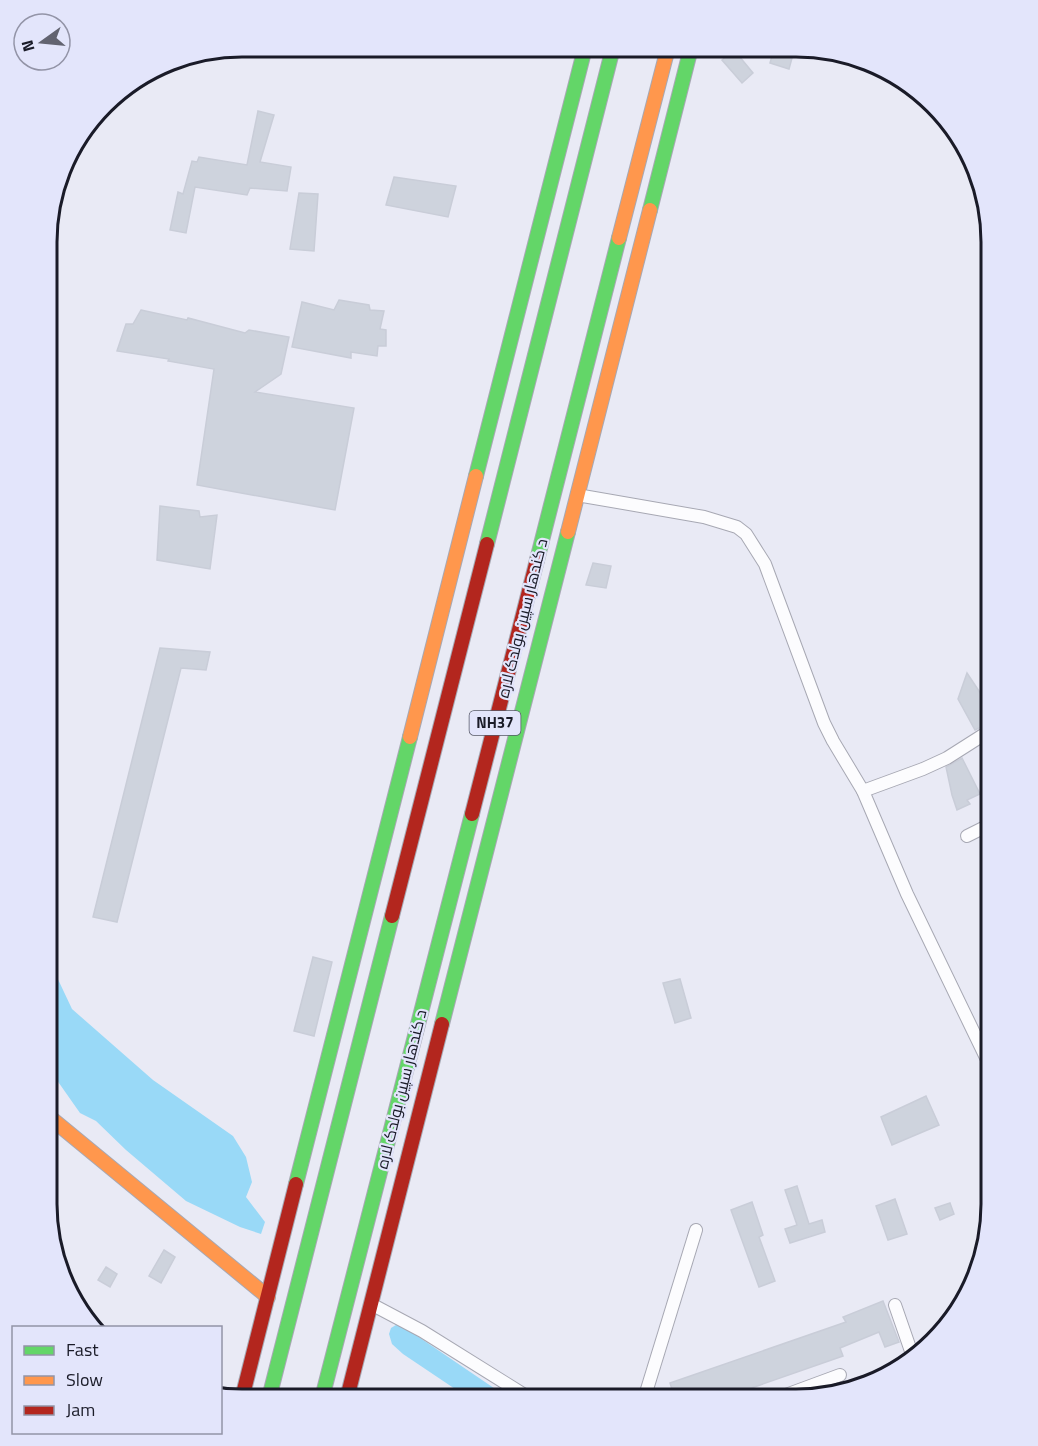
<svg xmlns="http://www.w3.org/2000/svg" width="1038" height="1446" font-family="'Titillium Web',Cairo,sans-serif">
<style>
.water{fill:#99d9f7}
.building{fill:#ced3dd;stroke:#c9cdd8;stroke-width:1.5}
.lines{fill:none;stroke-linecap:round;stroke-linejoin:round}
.street-casing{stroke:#a7a8b3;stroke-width:14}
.fast-casing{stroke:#a7a8b3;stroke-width:16}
.slow-casing{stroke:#a7a8b3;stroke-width:16}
.jam-casing{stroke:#a7a8b3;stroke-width:16}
.street{stroke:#fcfcfe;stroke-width:12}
.fast{stroke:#63d668;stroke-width:14}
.slow{stroke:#ff974d;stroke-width:14}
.jam{stroke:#b3261e;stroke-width:14}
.labels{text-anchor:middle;stroke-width:4.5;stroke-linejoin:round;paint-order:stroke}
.shield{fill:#e3e5fb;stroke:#565867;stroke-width:1.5}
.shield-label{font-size:15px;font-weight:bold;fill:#1a1b28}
.street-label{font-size:16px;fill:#1a1b28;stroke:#e3e5fb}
.rim{fill:none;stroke:#1a1b28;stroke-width:3}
</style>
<rect width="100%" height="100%" fill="#e9eaf5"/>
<!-- water -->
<g class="water">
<polygon points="47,956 72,1009 153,1080 233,1136 246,1157 252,1182 246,1197 265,1222 261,1234 240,1227 186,1201 126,1150 96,1121 80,1113 47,1066"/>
<polygon points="396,1325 404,1327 510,1399 470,1399 403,1354 392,1344 389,1334 391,1328"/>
</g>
<!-- building -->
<g class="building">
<polygon points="734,50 753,73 742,83 722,60"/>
<polygon points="773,52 792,58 789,69 770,63"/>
<polygon points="258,111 274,115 260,162 291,167 287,191 250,188 247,195 195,187 186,233 170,230 178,192 183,194 192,161 197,162 199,157 247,165"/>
<polygon points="394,177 456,186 448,217 386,205"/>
<polygon points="299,193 318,194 314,251 290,249"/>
<polygon points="339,300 369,305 370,310 384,311 380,329 386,330 386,346 378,346 377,356 351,352 351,358 292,347 302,302 334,310"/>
<polygon points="141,310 187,320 188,318 245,333 249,330 289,337 281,374 255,392 354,408 335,510 197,485 214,369 168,361 169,359 117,351 126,324 133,324"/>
<polygon points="160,506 199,511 200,517 217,515 210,569 157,560"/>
<polygon points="593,563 611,566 606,588 586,585"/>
<polygon points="160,648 210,652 206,670 181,668 117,922 93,917"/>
<polygon points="967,673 991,709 991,722 975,730 958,699"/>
<polygon points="962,758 980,794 967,800 970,804 957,810 952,795 946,767"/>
<polygon points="313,957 332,962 314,1036 294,1031"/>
<polygon points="680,979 691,1018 675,1023 663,983"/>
<polygon points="926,1096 939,1125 892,1145 881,1117"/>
<polygon points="797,1186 809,1224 822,1220 825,1232 790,1243 785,1229 797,1225 785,1190"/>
<polygon points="895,1199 907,1234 888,1240 876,1206"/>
<polygon points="752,1202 763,1235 759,1237 775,1281 759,1287 731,1210"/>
<polygon points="950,1203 954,1214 940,1220 935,1208"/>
<polygon points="164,1250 175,1257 161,1283 149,1276"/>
<polygon points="106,1267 117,1274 110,1287 98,1280"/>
<polygon points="883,1301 899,1342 885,1347 879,1332 840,1348 843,1356 740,1392 717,1399 675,1399 670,1383 846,1322 843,1317"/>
</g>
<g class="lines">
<defs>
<g id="street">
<polyline points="577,495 704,517 737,527 746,534 765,564 824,723 833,741 863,791 907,894 991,1068"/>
<polyline points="863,791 923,769 947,758 991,730"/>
<polyline points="967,836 991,824"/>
<polyline points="371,1304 422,1331 531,1399"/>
<polyline points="895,1305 912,1354"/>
<polyline points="644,1399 696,1230"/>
<polyline points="775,1399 840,1375"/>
</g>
<g id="fast">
<polyline points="650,210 691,48"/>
<polyline points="476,476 585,48"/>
<polyline points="487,544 613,48"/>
<polyline points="537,560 619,238"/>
<polyline points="442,1024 568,532"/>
<polyline points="296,1184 410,737"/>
<polyline points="269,1398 392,916"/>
<polyline points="322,1398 472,814"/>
</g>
<g id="slow">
<polyline points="619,238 668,48"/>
<polyline points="568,532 650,210"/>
<polyline points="410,737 476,476"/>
<polyline points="47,1115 268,1297"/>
</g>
<g id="jam">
<polyline points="472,814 537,560"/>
<polyline points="392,916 487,544"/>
<polyline points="242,1398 296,1184"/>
<polyline points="347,1398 442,1024"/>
</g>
</defs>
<!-- street casing -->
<use href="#street" class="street-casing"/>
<!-- fast casing -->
<use href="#fast" class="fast-casing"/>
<!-- slow casing -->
<use href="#slow" class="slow-casing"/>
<!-- jam casing -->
<use href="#jam" class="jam-casing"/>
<!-- street -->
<use href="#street" class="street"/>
<!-- fast -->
<use href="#fast" class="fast"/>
<!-- slow -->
<use href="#slow" class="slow"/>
<!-- jam -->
<use href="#jam" class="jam"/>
</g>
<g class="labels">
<!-- shield labels -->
<rect class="shield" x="469.5" y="711" width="51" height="24" rx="4.5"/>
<g class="shield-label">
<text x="495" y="728">NH37</text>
</g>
<!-- street labels -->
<g class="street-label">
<text transform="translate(522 618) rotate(-76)" y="6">د کندهار سپین بولدک لاره</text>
<text transform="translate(401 1089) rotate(-76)" y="6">د کندهار سپین بولدک لاره</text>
</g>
</g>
<!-- crop -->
<path d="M0 0H1038V1446H0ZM242 57H796A185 185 0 0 1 981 242V1204A185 185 0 0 1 796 1389H242A185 185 0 0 1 57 1204V242A185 185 0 0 1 242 57Z" fill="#e3e5fb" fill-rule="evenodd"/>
<path class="rim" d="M242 57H796A185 185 0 0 1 981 242V1204A185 185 0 0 1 796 1389H242A185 185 0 0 1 57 1204V242A185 185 0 0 1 242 57Z"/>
<!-- legend -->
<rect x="12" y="1326" width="210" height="108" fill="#e3e5fb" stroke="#9394a7" stroke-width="1.5"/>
<rect x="24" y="1346" width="30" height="9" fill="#63d668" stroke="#9394a7" stroke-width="1.5"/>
<text x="66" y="1356" font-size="18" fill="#1a1b28">Fast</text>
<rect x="24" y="1376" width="30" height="9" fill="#ff974d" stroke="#9394a7" stroke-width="1.5"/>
<text x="66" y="1386" font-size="18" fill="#1a1b28">Slow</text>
<rect x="24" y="1406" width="30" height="9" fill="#b3261e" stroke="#9394a7" stroke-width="1.5"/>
<text x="66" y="1416" font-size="18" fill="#1a1b28">Jam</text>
<!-- north arrow -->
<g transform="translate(42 42) rotate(255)"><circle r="28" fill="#e3e5fb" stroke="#9394a7" stroke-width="1.5"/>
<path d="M0-4.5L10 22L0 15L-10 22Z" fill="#626370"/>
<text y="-9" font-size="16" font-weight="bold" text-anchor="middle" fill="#1a1b28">N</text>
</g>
</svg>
